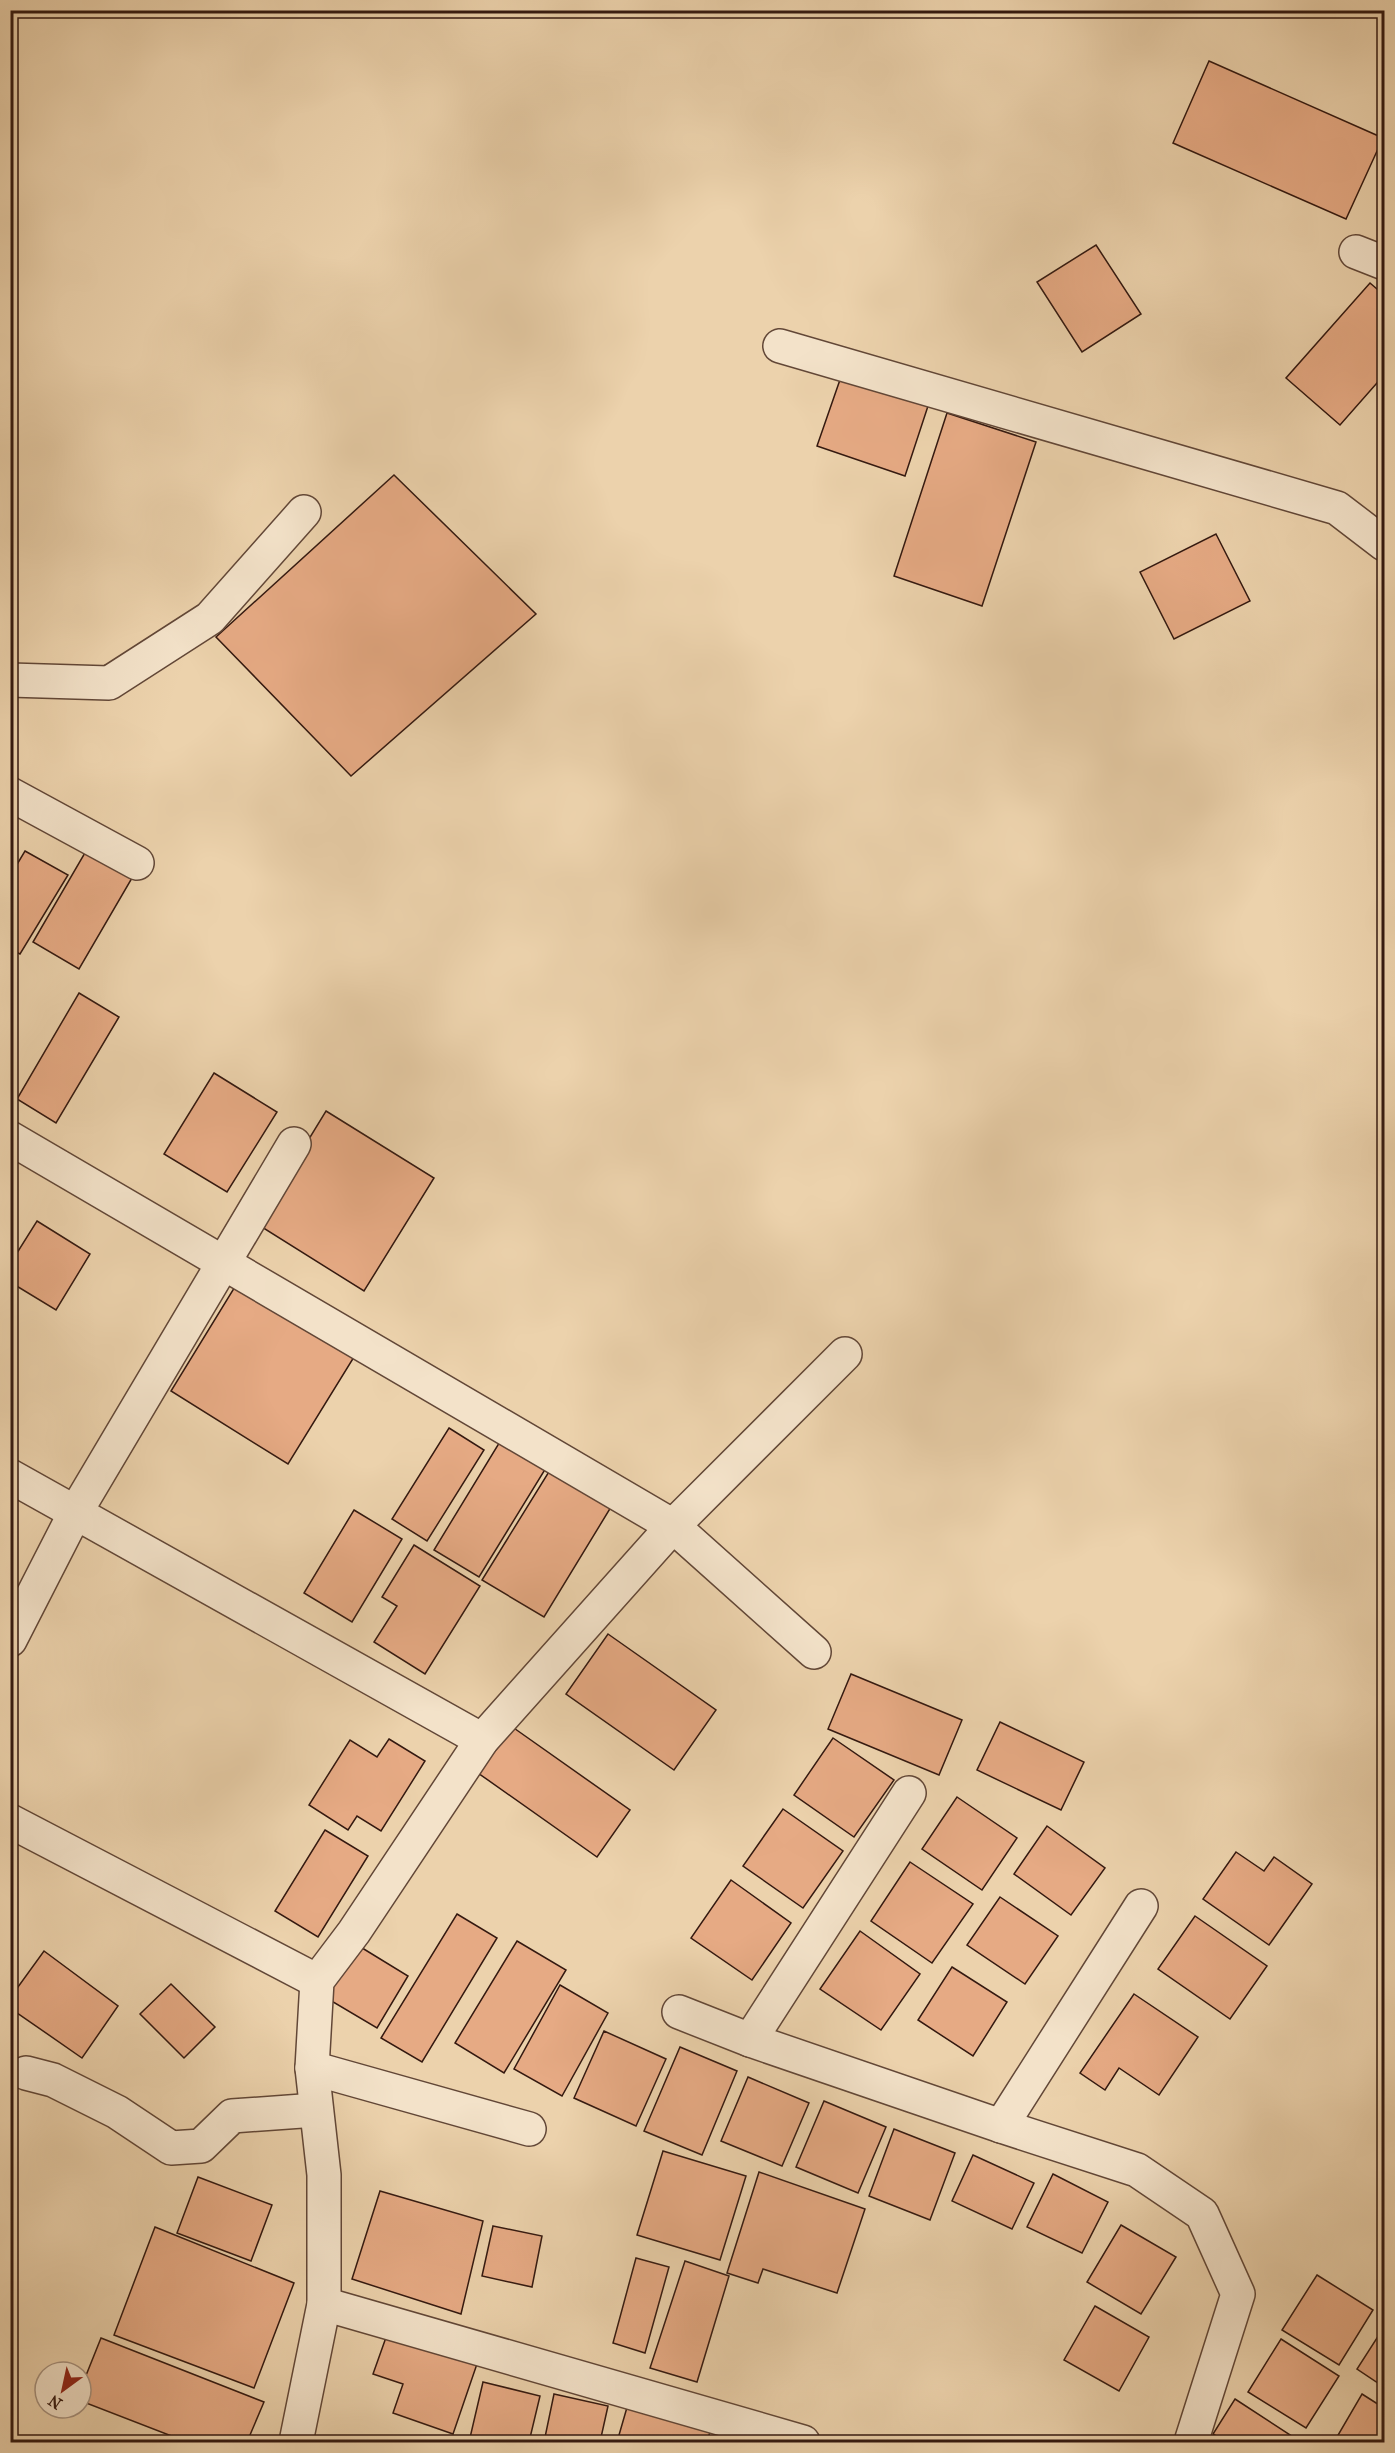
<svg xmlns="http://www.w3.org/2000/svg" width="1395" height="2453" font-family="'IM FELL French Canon',serif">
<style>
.building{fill:#e6aa84;stroke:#341910;stroke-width:1.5}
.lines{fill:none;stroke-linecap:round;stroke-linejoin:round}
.minor-casing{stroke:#624737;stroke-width:36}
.minor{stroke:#f3e2c9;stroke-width:33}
</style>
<rect width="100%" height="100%" fill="#ecd2ac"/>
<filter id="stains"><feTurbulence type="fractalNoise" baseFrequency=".00333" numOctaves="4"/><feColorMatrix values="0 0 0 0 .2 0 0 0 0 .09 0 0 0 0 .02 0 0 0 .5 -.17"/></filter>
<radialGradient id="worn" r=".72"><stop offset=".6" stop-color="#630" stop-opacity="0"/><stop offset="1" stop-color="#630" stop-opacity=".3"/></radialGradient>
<!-- building -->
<g class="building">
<polygon points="1209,61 1383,138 1346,219 1173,143"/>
<polygon points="1096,245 1141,314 1082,352 1037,282"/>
<polygon points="1370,283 1384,295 1384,375 1340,425 1286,378"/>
<polygon points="842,374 929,403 905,476 817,446"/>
<polygon points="947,413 1036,442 982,606 894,576"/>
<polygon points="394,475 536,614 351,776 216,637"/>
<polygon points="1216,534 1250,601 1174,639 1140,572"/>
<polygon points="25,851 68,875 20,954 10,949 10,876"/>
<polygon points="86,851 132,878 79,969 33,942"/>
<polygon points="79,993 119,1017 56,1123 17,1099"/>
<polygon points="214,1073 277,1112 227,1192 164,1154"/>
<polygon points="326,1111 434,1178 364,1291 257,1224"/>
<polygon points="37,1221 90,1254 56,1310 10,1282 10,1264"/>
<polygon points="236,1285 354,1357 288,1464 171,1391"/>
<polygon points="449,1428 484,1450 427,1541 392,1519"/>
<polygon points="504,1435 549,1463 479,1577 434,1550"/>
<polygon points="550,1470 611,1507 544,1617 482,1580"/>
<polygon points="354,1510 402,1539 352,1622 304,1593"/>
<polygon points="414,1545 480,1586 425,1674 374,1642 397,1606 382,1597"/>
<polygon points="608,1634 716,1710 674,1770 566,1694"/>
<polygon points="851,1674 962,1720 939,1775 828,1729"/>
<polygon points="1000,1722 1084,1762 1061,1810 977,1770"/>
<polygon points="511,1726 630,1810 597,1857 478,1773"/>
<polygon points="833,1738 894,1780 854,1837 794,1795"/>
<polygon points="389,1739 425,1761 381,1831 357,1816 348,1830 309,1805 350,1740 377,1757"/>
<polygon points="957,1797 1017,1838 982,1890 922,1849"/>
<polygon points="783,1809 843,1851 803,1908 743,1866"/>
<polygon points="1047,1826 1105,1868 1071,1915 1014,1874"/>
<polygon points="325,1830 368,1856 318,1937 275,1911"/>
<polygon points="1236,1852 1264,1871 1274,1857 1312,1884 1269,1945 1203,1899"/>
<polygon points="910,1862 973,1904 932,1963 871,1921"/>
<polygon points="731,1880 791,1923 752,1980 691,1938"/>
<polygon points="1000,1897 1058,1936 1025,1984 967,1945"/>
<polygon points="457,1914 497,1938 422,2062 381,2038"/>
<polygon points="1195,1916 1267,1966 1230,2019 1158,1969"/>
<polygon points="860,1931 920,1974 881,2030 820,1989"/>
<polygon points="517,1941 566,1970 504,2073 455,2043"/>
<polygon points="354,1943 408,1976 377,2028 323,1996"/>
<polygon points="44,1951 118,2006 82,2058 10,2008 10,1998"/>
<polygon points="952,1967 1007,2002 973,2056 918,2020"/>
<polygon points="171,1984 215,2027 184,2058 140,2014"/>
<polygon points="560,1985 608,2013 562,2096 514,2069"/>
<polygon points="1134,1994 1198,2037 1159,2095 1119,2068 1105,2090 1080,2073"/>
<polygon points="604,2031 666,2059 636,2126 574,2098"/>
<polygon points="680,2047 737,2071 702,2155 644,2131"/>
<polygon points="748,2077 809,2103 782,2166 721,2141"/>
<polygon points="824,2101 886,2127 858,2193 796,2167"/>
<polygon points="894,2129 955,2153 930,2220 869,2196"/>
<polygon points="663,2151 746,2176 720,2260 637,2235"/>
<polygon points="973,2155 1034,2183 1012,2229 952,2201"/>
<polygon points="759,2172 865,2209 837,2293 763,2269 758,2283 727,2273"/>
<polygon points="1053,2174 1108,2202 1082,2253 1027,2227"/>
<polygon points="198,2177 272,2205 251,2261 177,2233"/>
<polygon points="380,2191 483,2221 461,2314 352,2279"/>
<polygon points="1121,2225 1176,2257 1141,2314 1087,2282"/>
<polygon points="493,2226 542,2236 532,2287 482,2276"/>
<polygon points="155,2227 294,2283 254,2388 114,2335"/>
<polygon points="636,2258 669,2267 645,2353 613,2343"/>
<polygon points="685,2261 729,2276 697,2382 650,2368"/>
<polygon points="1317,2275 1373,2310 1339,2365 1282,2330"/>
<polygon points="1095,2306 1149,2337 1119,2391 1064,2360"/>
<polygon points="1384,2327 1384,2387 1357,2369"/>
<polygon points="389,2329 478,2361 453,2434 393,2413 403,2384 373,2374"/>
<polygon points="101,2338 264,2402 247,2442 212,2442 206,2440 204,2442 187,2442 81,2401 81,2388"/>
<polygon points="1281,2339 1339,2376 1306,2428 1248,2392"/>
<polygon points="483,2382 540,2396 529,2442 469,2442"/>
<polygon points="554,2394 608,2406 600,2442 544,2442"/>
<polygon points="1362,2394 1384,2408 1384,2442 1334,2442"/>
<polygon points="630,2397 714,2423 706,2442 617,2442"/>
<polygon points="1235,2399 1301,2442 1226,2442 1213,2434"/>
</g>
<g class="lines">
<defs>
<g id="minor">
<polyline points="1356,252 1384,263"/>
<polyline points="780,346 1337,508 1384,544"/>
<polyline points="10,680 109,683 210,618 304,512"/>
<polyline points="10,794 137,863"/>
<polyline points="10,1138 673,1526 814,1652"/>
<polyline points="10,1476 482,1740"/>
<polyline points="10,1640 75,1513 294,1144"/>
<polyline points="10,1821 317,1981"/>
<polyline points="679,2012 750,2040 1001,2126 1137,2170 1202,2214 1238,2294 1191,2442"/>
<polyline points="750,2040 909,1793"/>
<polyline points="312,2068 529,2129"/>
<polyline points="26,2073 53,2080 117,2112 171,2148 201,2146 232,2116 316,2110"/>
<polyline points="1001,2126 1141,1906"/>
<polyline points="324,2304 803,2442"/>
<polyline points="296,2442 324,2304 324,2175 312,2068 317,1981 354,1932 482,1740 673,1526 845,1354"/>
</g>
</defs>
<!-- minor casing -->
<use href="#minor" class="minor-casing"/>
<!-- minor -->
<use href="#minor" class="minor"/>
</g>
<!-- margin -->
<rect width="1395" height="2453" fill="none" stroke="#ecd2ac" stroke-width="36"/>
<rect x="12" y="12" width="1371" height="2429" fill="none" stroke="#341910" stroke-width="3"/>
<rect x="18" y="18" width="1359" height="2417" fill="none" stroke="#341910" stroke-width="1.5"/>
<!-- north arrow -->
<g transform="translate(63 2390) rotate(213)"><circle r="28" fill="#f3e2c9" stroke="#a7927f" stroke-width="1.5"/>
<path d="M0-4.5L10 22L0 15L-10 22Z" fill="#8f2418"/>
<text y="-9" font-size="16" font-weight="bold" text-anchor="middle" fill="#341910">N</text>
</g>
<rect width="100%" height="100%" filter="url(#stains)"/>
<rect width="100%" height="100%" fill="url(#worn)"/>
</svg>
